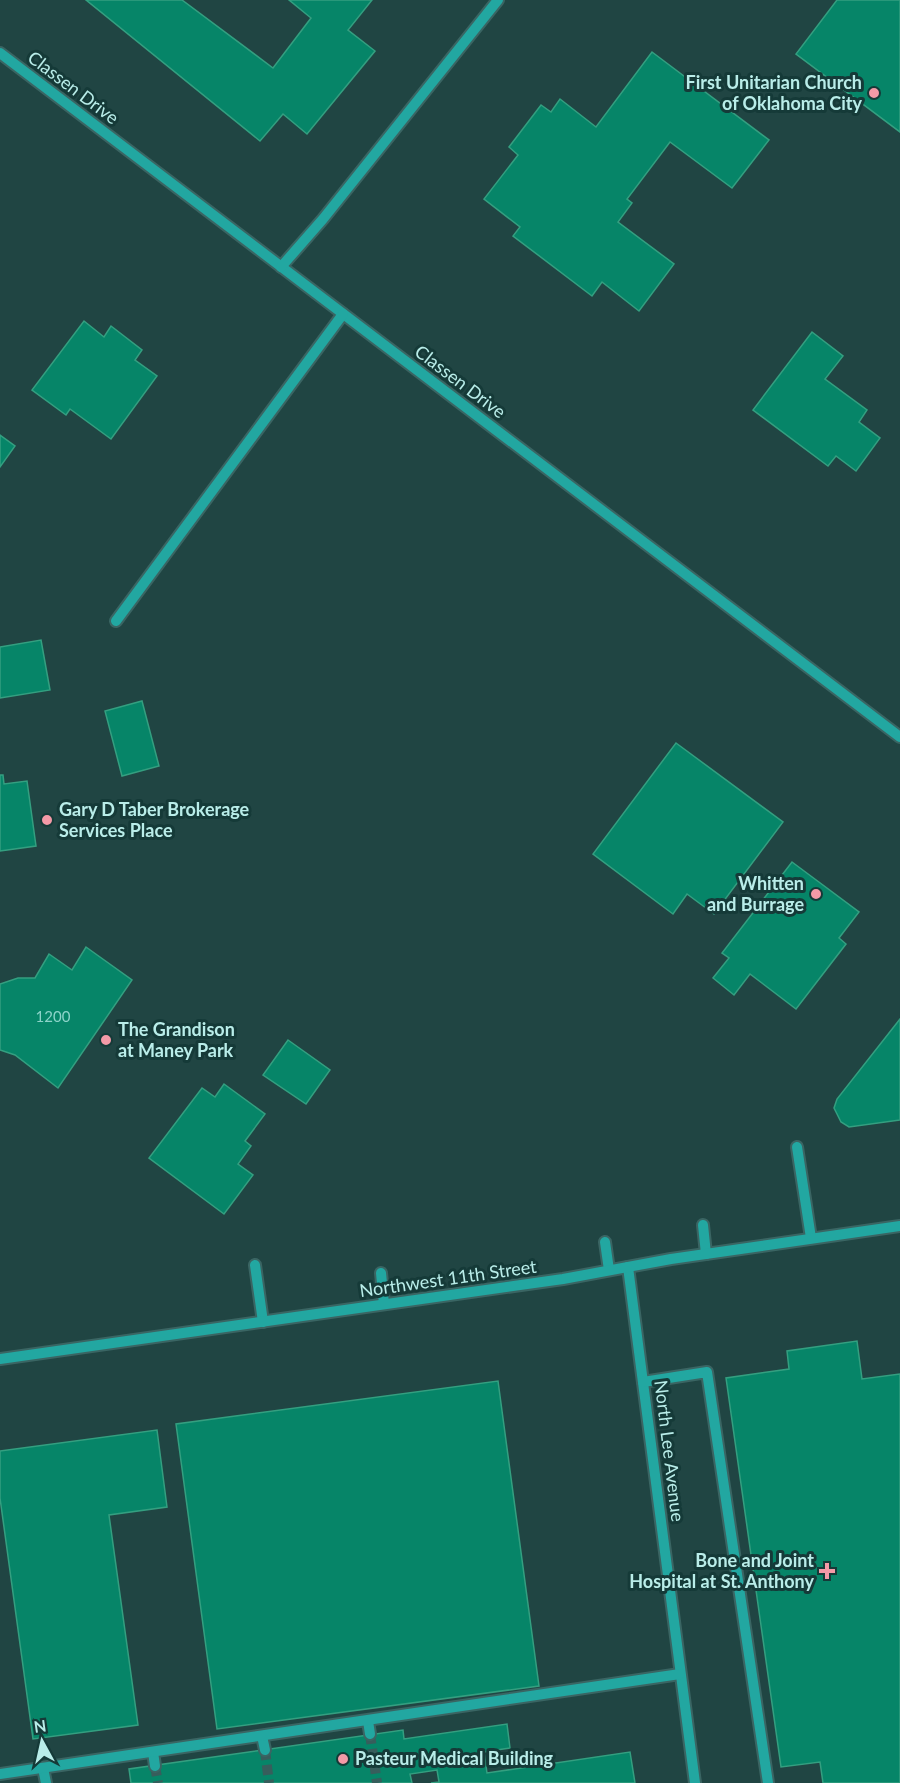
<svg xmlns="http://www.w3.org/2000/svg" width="900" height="1783" font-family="Lato,sans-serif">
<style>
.building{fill:#068568;stroke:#349f80;stroke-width:1.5}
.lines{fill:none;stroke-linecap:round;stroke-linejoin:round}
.minor-tunnel{stroke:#375e5c;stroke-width:10;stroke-dasharray:10 5;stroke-linecap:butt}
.minor-casing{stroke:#3a6563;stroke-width:14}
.minor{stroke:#22a7a1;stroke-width:10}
.poi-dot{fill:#f39aa7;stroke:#153a38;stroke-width:2}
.labels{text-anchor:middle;stroke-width:6;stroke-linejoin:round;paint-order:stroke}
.number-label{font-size:15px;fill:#8cd3c9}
.poi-label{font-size:18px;font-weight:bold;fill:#b9ede9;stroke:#153a38;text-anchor:end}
.street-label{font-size:18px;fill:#b9ede9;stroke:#153a38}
</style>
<rect width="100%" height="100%" fill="#204543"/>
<!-- building -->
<g class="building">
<polygon points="86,0 182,0 273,68 311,18 289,0 372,0 348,30 375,51 307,134 283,114 260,141"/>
<polygon points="837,0 900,0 900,132 796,54"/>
<polygon points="652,52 769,140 732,188 670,142 627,199 632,203 618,222 674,264 639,311 602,282 592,296 513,236 520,227 484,199 518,155 509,147 541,105 551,112 560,99 596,127"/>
<polygon points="84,321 104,337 111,326 142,350 135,360 157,376 111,439 70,409 66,415 32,390"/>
<polygon points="812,332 843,356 825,379 867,410 859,422 880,438 856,471 836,456 828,466 753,410"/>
<polygon points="0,435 15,446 0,467"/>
<polygon points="41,640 50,690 0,698 0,647"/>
<polygon points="142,701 159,766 122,776 105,711"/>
<polygon points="676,743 783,822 714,914 687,894 673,914 593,854"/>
<polygon points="0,775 3,775 4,784 27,781 36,846 0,851"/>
<polygon points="792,862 859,912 839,938 846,944 796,1009 750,974 734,995 713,978 729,958 722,953"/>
<polygon points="86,947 132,980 58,1088 15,1055 0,1050 0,984 18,978 35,978 49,954 72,970"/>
<polygon points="900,1019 900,1120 849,1127 841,1122 834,1108 837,1099"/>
<polygon points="288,1040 330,1070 306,1104 263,1075"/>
<polygon points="224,1084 265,1114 245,1141 251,1146 238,1164 253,1175 224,1214 149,1158 202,1088 215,1097"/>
<polygon points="857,1341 862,1379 900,1374 900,1783 823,1783 820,1762 781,1767 726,1378 789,1369 787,1351"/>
<polygon points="498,1381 539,1686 217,1729 176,1424"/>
<polygon points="157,1430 167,1507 109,1515 138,1725 33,1739 0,1498 0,1451"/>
<polygon points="507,1724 510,1748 484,1752 487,1773 630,1752 635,1783 431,1783 439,1782 437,1770 410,1774 412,1783 131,1783 129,1769 403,1730 404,1739"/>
</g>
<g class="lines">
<!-- minor-tunnel -->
<g class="minor-tunnel">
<polyline points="370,1734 377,1783"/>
<polyline points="265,1750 269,1783"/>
<polyline points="155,1766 158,1783"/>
</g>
<defs>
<g id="minor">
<polyline points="0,53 900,737"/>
<polyline points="281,267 323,219 498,0"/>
<polyline points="116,621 343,314"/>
<polyline points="797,1147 811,1238"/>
<polyline points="703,1225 706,1254"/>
<polyline points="605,1242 609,1270"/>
<polyline points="255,1265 263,1322"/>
<polyline points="628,1267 695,1783"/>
<polyline points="381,1273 384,1304"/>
<polyline points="0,1359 563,1279 671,1259 900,1226"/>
<polyline points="643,1382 707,1372 768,1783"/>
<polyline points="368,1721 370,1734"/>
<polyline points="262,1736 265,1750"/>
<polyline points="153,1752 155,1766"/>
<polyline points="43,1768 46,1783"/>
<polyline points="0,1774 680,1674"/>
</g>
</defs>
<!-- minor casing -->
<use href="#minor" class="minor-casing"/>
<!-- minor -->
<use href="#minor" class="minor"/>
</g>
<!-- markers -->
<g class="poi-dot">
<circle cx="874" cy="93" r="6"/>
<circle cx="47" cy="820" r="6"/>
<circle cx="816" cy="894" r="6"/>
<circle cx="106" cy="1040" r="6"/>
<path d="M824 1562h6v6h6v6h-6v6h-6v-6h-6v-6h6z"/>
<circle cx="343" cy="1759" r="6"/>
</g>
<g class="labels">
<!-- number labels -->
<g class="number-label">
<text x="53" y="1022">1200</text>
</g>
<!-- poi labels -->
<g class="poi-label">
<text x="862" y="89">First Unitarian Church<tspan x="862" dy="21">of Oklahoma City</tspan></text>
<text x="59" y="816" text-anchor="start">Gary D Taber Brokerage<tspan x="59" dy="21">Services Place</tspan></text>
<text x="804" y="890">Whitten<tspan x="804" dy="21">and Burrage</tspan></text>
<text x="118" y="1036" text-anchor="start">The Grandison<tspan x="118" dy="21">at Maney Park</tspan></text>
<text x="814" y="1567">Bone and Joint<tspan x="814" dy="21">Hospital at St. Anthony</tspan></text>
<text x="355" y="1765" text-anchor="start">Pasteur Medical Building</text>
</g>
<!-- street labels -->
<g class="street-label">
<text transform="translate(73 88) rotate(37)" y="6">Classen Drive</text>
<text transform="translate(460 382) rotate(37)" y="6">Classen Drive</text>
<text transform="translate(448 1279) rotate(-8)" y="6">Northwest 11th Street</text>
<text transform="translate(669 1451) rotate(83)" y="6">North Lee Avenue</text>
</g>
</g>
<!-- north arrow -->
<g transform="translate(42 1741) rotate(352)" stroke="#153a38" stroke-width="4.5" paint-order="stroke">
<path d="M0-4.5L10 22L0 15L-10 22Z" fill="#b9ede9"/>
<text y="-9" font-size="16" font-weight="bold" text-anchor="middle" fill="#b9ede9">N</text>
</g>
</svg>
